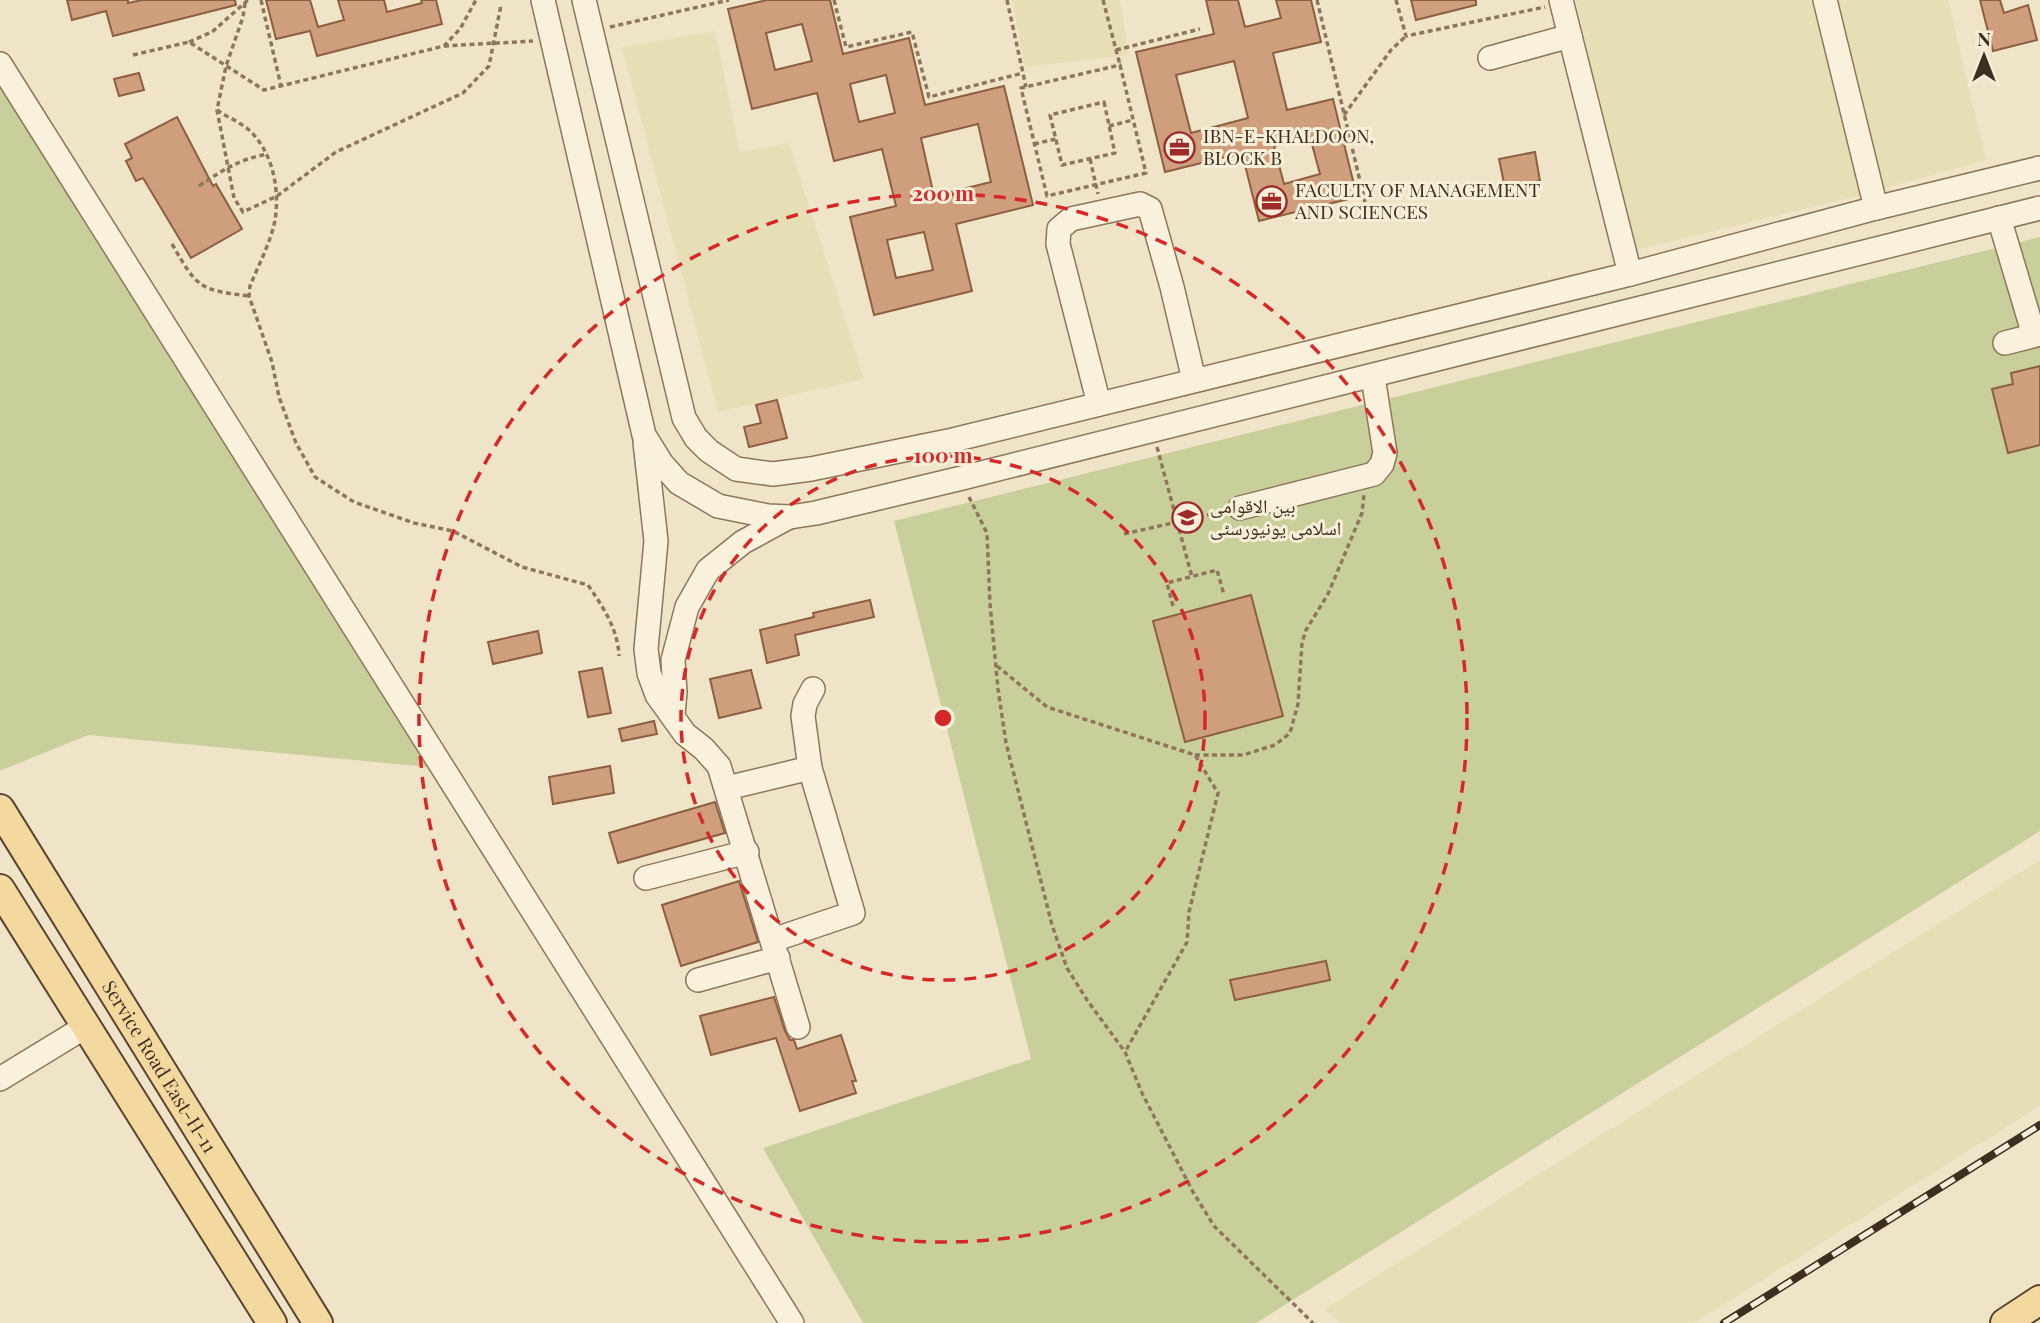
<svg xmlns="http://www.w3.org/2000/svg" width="2040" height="1323" font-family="'Playfair Display','Noto Naskh Arabic',serif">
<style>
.farmland{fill:#e6deb5}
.green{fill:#c9cf9b}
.building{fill:#cf9f7d;stroke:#8d5f41;stroke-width:2;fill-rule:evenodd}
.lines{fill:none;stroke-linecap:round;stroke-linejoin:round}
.minor-casing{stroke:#8d765c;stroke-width:26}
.major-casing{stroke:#5b4430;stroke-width:32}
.path{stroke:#8d765c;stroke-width:3.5;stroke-dasharray:5 3.5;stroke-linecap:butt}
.minor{stroke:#faf1dc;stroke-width:23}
.major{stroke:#f3d9a0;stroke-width:28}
.rail-casing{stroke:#3d2e20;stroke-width:8}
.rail{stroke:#f7eed8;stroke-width:5;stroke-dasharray:16;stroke-linecap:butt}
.ring{fill:none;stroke:#d62828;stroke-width:3.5;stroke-dasharray:12 9}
.labels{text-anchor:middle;stroke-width:6;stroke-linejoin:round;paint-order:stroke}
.poi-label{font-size:19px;fill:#3d2e20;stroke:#f7eed8;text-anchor:start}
.street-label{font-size:19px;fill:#3d2e20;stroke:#f7eed8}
.centre{fill:#d62828;stroke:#f7eed8;stroke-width:3.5}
.ring-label{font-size:21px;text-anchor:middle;font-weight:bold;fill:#d62828;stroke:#f7eed8;stroke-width:6;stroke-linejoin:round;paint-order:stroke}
</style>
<rect width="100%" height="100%" fill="#f0e4c8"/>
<!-- farmland -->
<g class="farmland">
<polygon points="1012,0 1120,0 1129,55 1025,67"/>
<polygon points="1576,0 1814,0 1861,195 1633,251"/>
<polygon points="1833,0 1948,0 1986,160 1878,190"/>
<polygon points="715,31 740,152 789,143 864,379 718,412 622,47"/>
<polygon points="2040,860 2040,1106 1694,1323 1341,1323 1324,1309"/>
</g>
<!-- green -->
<g class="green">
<polygon points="0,83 428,767 88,735 0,771"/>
<polygon points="2040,237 2040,831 1256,1323 863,1323 763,1148 1031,1059 894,521"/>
</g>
<!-- building -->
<g class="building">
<polygon points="67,0 128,0 128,3 142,0 235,0 236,5 113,36 106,11 72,20"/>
<polygon points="266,0 310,0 318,27 344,20 338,0 384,0 387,12 422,3 421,0 436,0 442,24 317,56 310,31 276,39"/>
<path d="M767 0H830L843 54 909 38 925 105 1004 86 1033 205 956 224 972 291 874 315 850 217 896 206 882 149 834 161 817 93 752 109 728 9ZM802 24 812 61 775 70 766 33ZM886 75 895 113 859 122 850 84ZM978 124 991 182 934 196 921 138ZM924 232 933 270 896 278 887 240Z"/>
<path d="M1206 0H1238L1245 27 1281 18 1276 0H1311L1321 42 1273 53 1287 110 1333 99 1357 197 1259 221 1242 153 1165 172 1136 52 1214 34ZM1234 61 1248 118 1191 133 1176 75ZM1310 137 1320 174 1284 184 1274 146Z"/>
<polygon points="1411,0 1476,0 1476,5 1416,20"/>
<polygon points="1980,0 2000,0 2004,13 2028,5 2037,40 1993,51"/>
<polygon points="139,73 144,90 119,96 114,79"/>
<polygon points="177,117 213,186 216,184 242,229 191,258 143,178 136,181 126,161 132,158 125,144"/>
<polygon points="1535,152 1540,181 1505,188 1499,159"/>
<polygon points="2040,366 2040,445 2008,453 1992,389 2013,384 2011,373"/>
<polygon points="777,400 787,438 749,447 744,427 761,423 756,405"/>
<polygon points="1251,595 1283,716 1185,742 1153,621"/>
<polygon points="870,600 874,617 795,635 799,655 767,663 760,630 814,617 813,613"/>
<polygon points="538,631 542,653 493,664 488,642"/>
<polygon points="602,668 611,713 588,717 579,672"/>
<polygon points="751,670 761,708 719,718 710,679"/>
<polygon points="654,721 657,734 622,741 619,729"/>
<polygon points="610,766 614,793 553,804 549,777"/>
<polygon points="715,802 725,833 618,863 609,833"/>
<polygon points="739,881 758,942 681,966 662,905"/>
<polygon points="1326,961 1330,980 1235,1000 1230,980"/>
<polygon points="774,997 785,1031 790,1040 794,1040 797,1049 841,1035 856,1081 852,1081 856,1093 800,1111 776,1038 711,1055 700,1016"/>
</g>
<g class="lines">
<defs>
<g id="minor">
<polyline points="543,0 644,435 662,464 679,483 718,506 768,516 790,517 816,513 962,478 2040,208"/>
<polyline points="584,0 684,418 696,438 709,451 736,469 773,474 811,469 953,440 1630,274 1876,208 2040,168"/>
<polyline points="1561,0 1630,274"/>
<polyline points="1825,0 1876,208"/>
<polyline points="1490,58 1570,36"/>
<polyline points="0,64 792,1323"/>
<polyline points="1999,218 2034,335"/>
<polyline points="2005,343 2040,334"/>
<polyline points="1099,404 1058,244 1059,229 1071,219 1140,204 1150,209 1172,287 1194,380"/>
<polyline points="645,442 656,541 646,649 649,673 657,695 685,734 704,749 719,766 798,1027"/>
<polyline points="1240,508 1374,474 1382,464 1385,453 1373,377"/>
<polyline points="673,715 675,692 673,660 687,607 708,570 743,542 789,517"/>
<polyline points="727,788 810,768"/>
<polyline points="646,878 747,852"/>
<polyline points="773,940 853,913 810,768 803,716 805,704 813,689"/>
<polyline points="698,980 778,958"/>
<polyline points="0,1079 85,1027"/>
</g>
<g id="major">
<path id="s1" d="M0 809 318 1323"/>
<polyline points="0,889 272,1323"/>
<polyline points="2005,1323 2040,1300"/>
</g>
</defs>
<!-- minor casing -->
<use href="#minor" class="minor-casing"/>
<!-- major casing -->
<use href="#major" class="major-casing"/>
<!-- path -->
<g class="path">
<polyline points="261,0 281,86"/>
<polyline points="834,0 846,47 912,32 929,97 1023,73"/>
<polyline points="1007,0 1026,87"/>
<polyline points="1103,0 1120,65"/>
<polyline points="1317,0 1365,202"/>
<polyline points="1396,0 1406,36 1545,7"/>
<polyline points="245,3 243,17 226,66 217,110 234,198 243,212 277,196 336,152 463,93 489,66 501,5"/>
<polyline points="610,27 729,0"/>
<polyline points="189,42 212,32 248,0"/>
<polyline points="444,46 533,41"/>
<polyline points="1116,50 1200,29"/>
<polyline points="133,55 189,42 264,90 444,46 460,29 476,0"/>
<polygon points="1120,65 1146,173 1047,196 1021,88"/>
<polygon points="1104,102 1115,153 1062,165 1050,115"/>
<path d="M217 110C227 117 240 122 249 130 273 152 280 190 275 220 271 242 258 266 250 286L249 296 272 362 279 397 296 443 315 477 354 502 414 523 453 531 522 567 588 585C603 607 618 629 619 656"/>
<polyline points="1344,115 1391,50 1405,37"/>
<polyline points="1109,126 1133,120"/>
<polyline points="1034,144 1056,139"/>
<polyline points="1090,159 1098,194"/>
<path d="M199 186C223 170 239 159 268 154"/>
<path d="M172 244C197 287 198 290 249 296"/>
<polyline points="1157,447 1192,577"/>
<polyline points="969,497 987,533 990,604 998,689 1006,743 1052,925 1067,968 1087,1000 1125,1052 1142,1093 1193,1192 1214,1226 1313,1323"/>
<polyline points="1124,534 1221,512"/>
<polyline points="1173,606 1167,583 1217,570 1224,595"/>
<polyline points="997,666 1047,707 1195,755 1218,793 1189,912 1187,942 1125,1052"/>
<polyline points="1195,755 1243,755 1275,745 1290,733 1298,704 1302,643 1306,630 1328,594 1362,513 1364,495"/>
</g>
<!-- minor -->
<use href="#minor" class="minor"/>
<!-- major -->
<use href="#major" class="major"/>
<defs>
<polyline id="rail" points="1724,1323 2040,1125"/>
</defs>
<!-- rail casing -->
<use href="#rail" class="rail-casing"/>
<!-- rail -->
<use href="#rail" class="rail"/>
</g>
<!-- distance rings -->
<g class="ring">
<circle cx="943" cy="718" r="262"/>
<circle cx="943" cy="718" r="524"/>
</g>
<!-- icons -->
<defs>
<symbol id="office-ring" viewBox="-11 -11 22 22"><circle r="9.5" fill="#f7eed8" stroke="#9e2a2b" stroke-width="1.5"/><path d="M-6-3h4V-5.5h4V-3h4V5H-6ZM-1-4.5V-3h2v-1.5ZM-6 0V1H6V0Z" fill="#9e2a2b"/></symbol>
<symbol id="university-ring" viewBox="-11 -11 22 22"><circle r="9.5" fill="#f7eed8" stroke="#9e2a2b" stroke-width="1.5"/><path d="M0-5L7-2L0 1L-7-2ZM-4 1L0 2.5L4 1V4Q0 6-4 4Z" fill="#9e2a2b"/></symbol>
</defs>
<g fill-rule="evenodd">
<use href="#office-ring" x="1162" y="130" width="35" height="35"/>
<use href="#office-ring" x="1254" y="184" width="35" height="35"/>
<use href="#university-ring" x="1170" y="500" width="35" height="35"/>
</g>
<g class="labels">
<!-- poi labels -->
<g class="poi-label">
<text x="1203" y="143">IBN-E-KHALDOON,<tspan x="1203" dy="22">BLOCK B</tspan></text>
<text x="1295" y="197">FACULTY OF MANAGEMENT<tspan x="1295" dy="22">AND SCIENCES</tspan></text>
<text x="1210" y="513">بین الاقوامی<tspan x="1210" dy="22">اسلامی یونیورسٹی</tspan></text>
</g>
<!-- street labels -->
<g class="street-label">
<text dy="7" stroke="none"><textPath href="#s1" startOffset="303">Service Road East-H-11</textPath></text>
</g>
</g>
<circle cx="943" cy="718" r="10" class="centre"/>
<g class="ring-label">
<text x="943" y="201">200 m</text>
<text x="943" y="463">100 m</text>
</g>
<!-- north arrow -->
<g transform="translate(1984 56)" stroke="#f7eed8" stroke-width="5" paint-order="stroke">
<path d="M0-5L12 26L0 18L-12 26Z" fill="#3d2e20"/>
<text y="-10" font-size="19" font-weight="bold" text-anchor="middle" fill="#3d2e20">N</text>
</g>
</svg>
